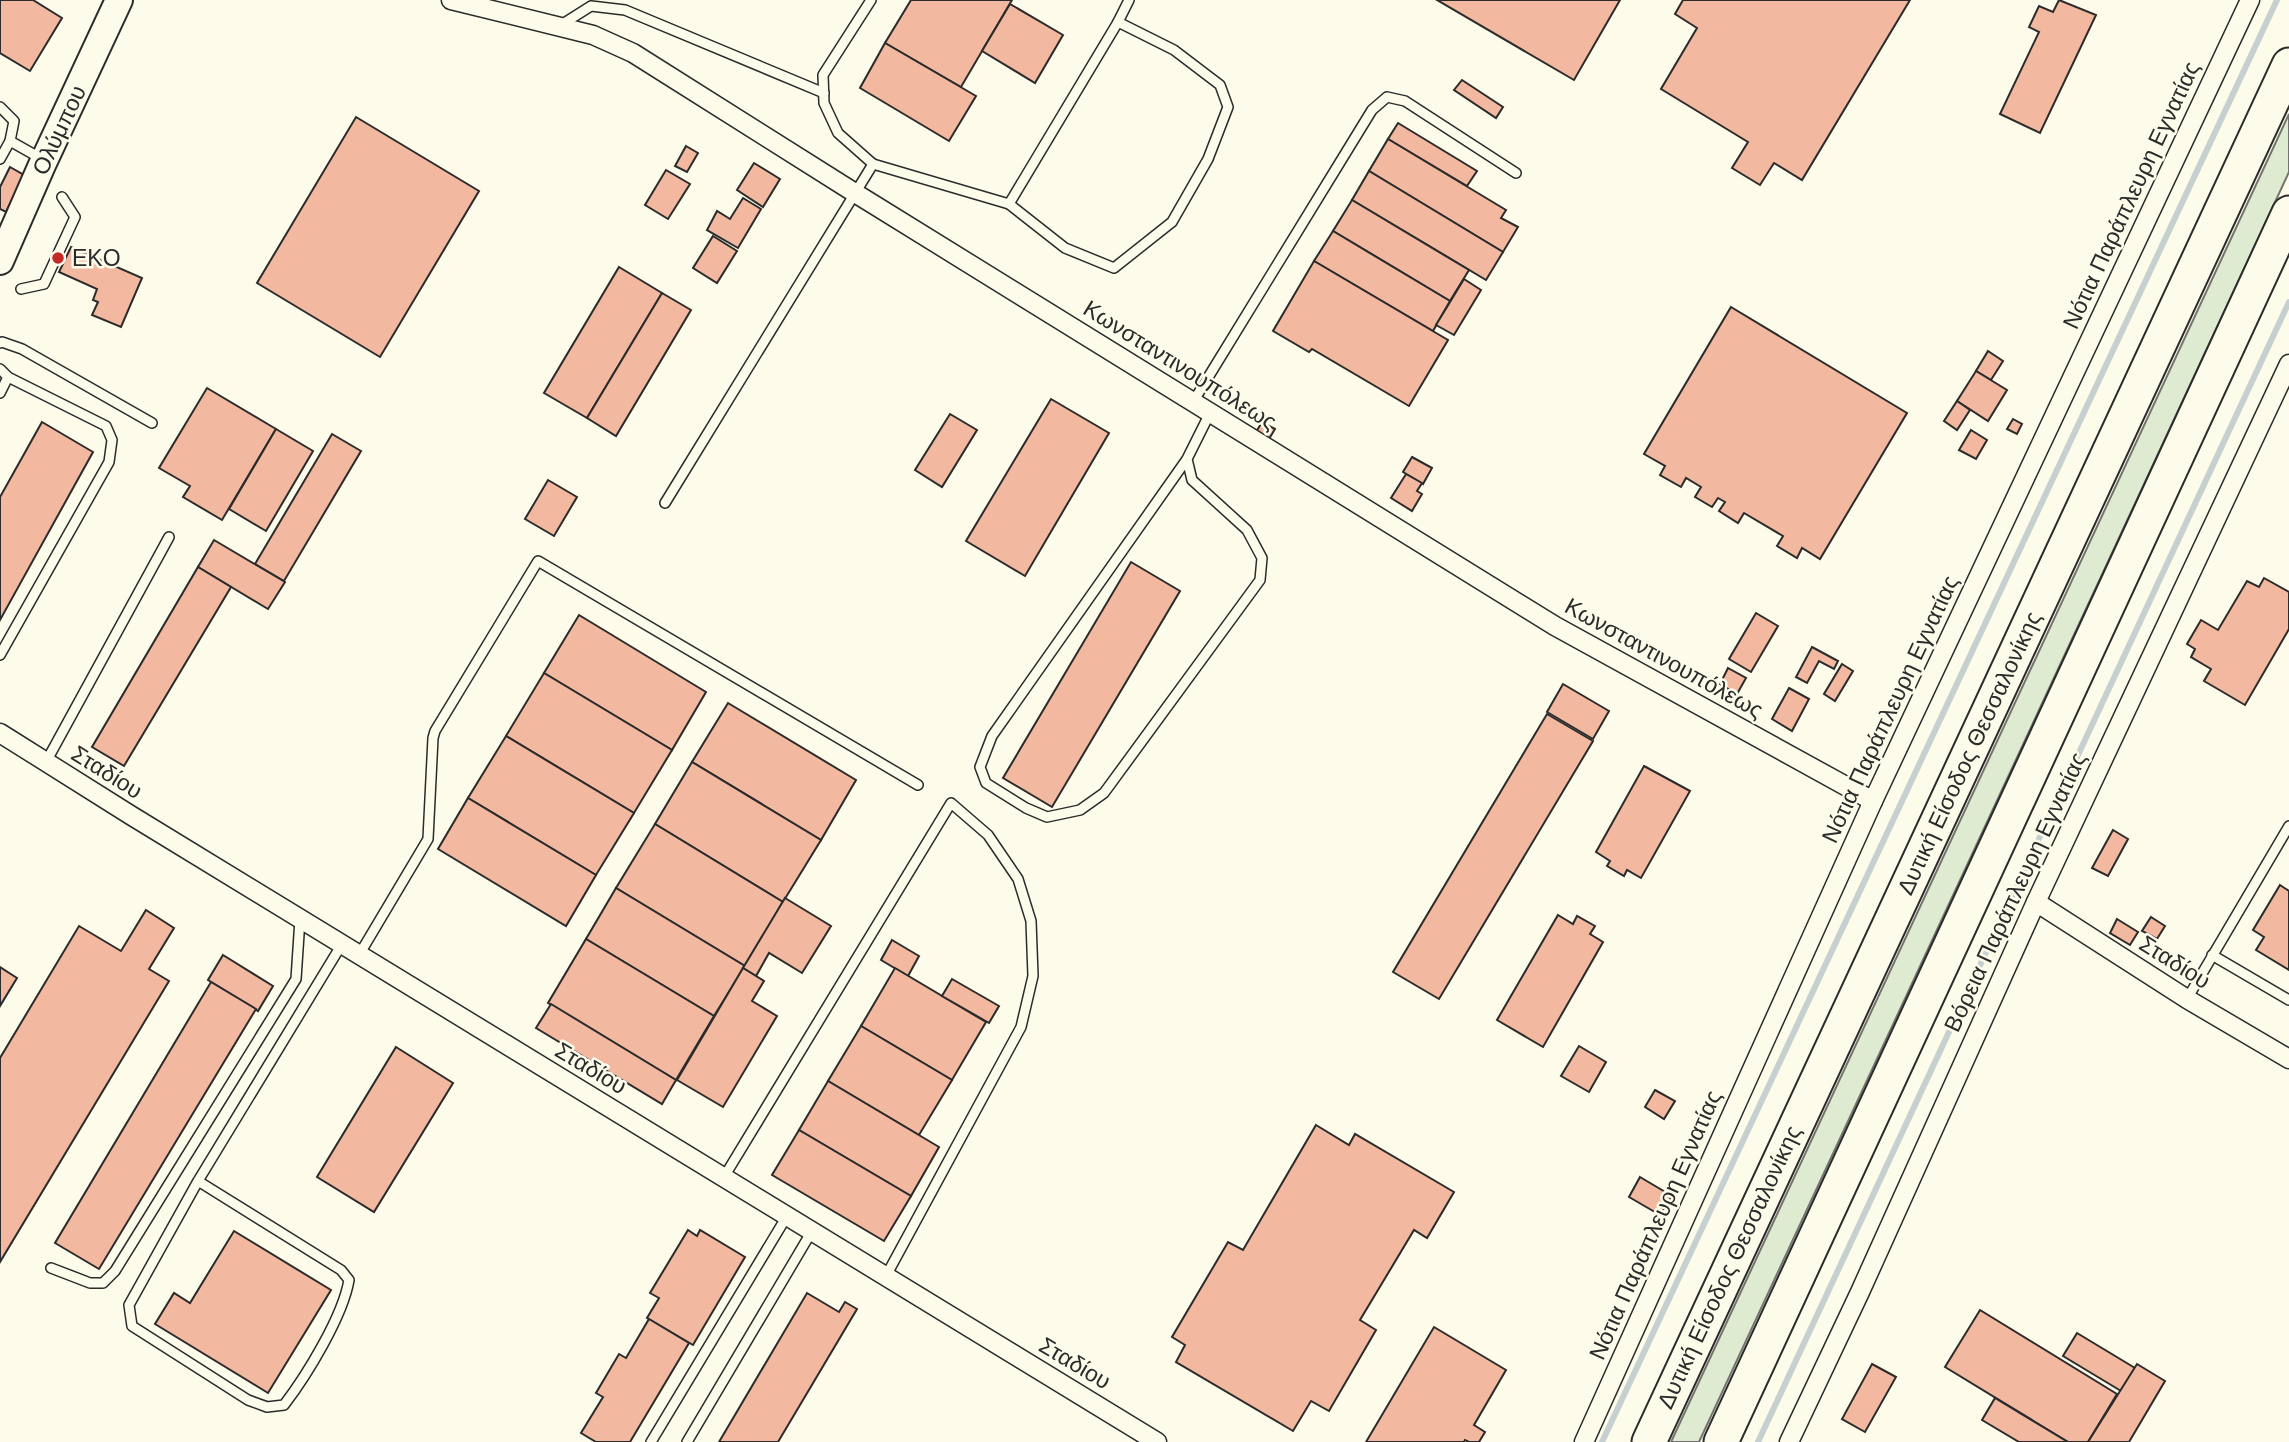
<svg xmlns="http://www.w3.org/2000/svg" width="2289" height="1442" font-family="Arial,sans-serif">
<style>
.green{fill:#deebd1;stroke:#74746e;stroke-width:2}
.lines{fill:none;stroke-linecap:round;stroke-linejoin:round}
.stream{stroke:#c7d0d0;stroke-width:6}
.building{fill:#f2b8a0;stroke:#2b2b2b;stroke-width:2}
.lane-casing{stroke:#2b2b2b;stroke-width:12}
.street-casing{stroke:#2b2b2b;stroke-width:21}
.secondary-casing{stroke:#2b2b2b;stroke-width:30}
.highway-casing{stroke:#2b2b2b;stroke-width:37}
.lane{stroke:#fdfbea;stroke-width:9}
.street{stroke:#fdfbea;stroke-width:18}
.secondary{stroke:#fdfbea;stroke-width:26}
.highway{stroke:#fdfbea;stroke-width:33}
.poi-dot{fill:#c62828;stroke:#fdfbea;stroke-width:2.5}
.labels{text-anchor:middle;stroke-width:5;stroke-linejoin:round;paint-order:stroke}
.street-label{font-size:23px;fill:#2b2b2b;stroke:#fdfbea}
.poi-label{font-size:23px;fill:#2b2b2b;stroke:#fdfbea;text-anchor:start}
</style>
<rect width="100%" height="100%" fill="#fdfbea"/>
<!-- green -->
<polygon class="green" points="2289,114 2289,172 1699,1442 1671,1442"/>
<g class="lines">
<!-- stream -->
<g class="stream">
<polyline points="1602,1442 2277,0"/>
<path d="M1758 1442C1933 1061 2114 683 2289 302"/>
</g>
</g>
<!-- building -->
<g class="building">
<polygon points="0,0 33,0 62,18 30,71 0,53"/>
<polygon points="911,0 1012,0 961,87 885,43"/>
<polygon points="1437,0 1620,0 1574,80"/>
<polygon points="1683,0 1910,0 1802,180 1774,163 1760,185 1732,168 1748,142 1661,89 1697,28 1675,14"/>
<polygon points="2059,0 2096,15 2040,133 2000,114 2039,32 2029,27 2039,6 2053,12"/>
<polygon points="1010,4 1063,35 1035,83 982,51"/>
<polygon points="885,43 976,96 949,141 860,88"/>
<polygon points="1462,80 1503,107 1496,118 1454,90"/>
<polygon points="356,117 479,191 380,357 257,283"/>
<polygon points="1398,123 1477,171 1467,186 1388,139"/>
<polygon points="1388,139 1506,210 1501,218 1518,227 1503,252 1369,171"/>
<polygon points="686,146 698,153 687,172 675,166"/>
<polygon points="754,163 780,179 763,207 737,190"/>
<polygon points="10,167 24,175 6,212 0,209 0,187"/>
<polygon points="666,170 690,184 668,219 645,205"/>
<polygon points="1369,171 1503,252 1486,280 1352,200"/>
<polygon points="743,198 761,209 738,248 707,230 717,211 730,219"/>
<polygon points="1352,200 1469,270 1450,301 1333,231"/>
<polygon points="1333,231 1450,301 1433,331 1314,261"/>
<polygon points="713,236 737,251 717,283 693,268"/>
<polygon points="71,247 142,278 121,327 92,315 98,302 93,300 97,289 59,272"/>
<polygon points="1314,261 1448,340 1409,406 1312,349 1309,352 1273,331"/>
<polygon points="619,267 662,293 587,418 544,393"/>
<polygon points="1464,279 1481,290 1454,335 1436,325"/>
<polygon points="662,293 691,310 616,436 587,418"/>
<polygon points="1731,307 1907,413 1820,559 1802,548 1797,558 1777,546 1783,536 1744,513 1738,523 1719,511 1725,502 1718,498 1712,507 1695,497 1701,487 1686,478 1681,487 1660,475 1665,466 1644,454"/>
<polygon points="1988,351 2003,361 1991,380 1976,371"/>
<polygon points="1976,371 2007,390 1988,421 1957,401"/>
<polygon points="207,388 276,429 222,520 183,497 190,486 159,468"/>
<polygon points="1051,399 1109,433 1025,576 966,541"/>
<polygon points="1957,401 1970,410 1957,430 1944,421"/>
<polygon points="950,414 977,430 942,487 915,470"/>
<polygon points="2013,419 2022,424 2017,434 2007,429"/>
<polygon points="42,422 93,452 0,620 0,497"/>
<polygon points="1262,422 1275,429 1266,444 1253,437"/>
<polygon points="276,429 313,451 266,531 229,509"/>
<polygon points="1971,430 1987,440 1976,459 1959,450"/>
<polygon points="332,434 361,451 284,581 255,564"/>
<polygon points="1412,457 1432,468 1423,484 1403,472"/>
<polygon points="1406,474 1422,483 1417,491 1422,494 1412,511 1391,498"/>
<polygon points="548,480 577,497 554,536 525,519"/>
<polygon points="214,540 285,582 268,609 198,567"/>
<polygon points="1131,562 1180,591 1052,807 1003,778"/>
<polygon points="198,567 231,587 124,766 92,747"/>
<polygon points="2264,578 2289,592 2289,629 2245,705 2204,681 2211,669 2191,657 2195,649 2187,644 2201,620 2218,630 2247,581 2259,587"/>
<polygon points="1756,613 1778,626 1751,672 1729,659"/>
<polygon points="579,615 706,692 672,750 544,673"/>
<polygon points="1812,647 1838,661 1834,669 1819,661 1807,683 1796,677"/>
<polygon points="1842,664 1853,671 1835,701 1824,694"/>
<polygon points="1728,668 1746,678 1737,694 1720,684"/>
<polygon points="544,673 672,750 634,813 506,736"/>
<polygon points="1563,684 1609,711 1593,739 1547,712"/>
<polygon points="1789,688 1809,699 1792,731 1772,719"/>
<polygon points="728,703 856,780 821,840 692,762"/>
<polygon points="1547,714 1593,741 1439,999 1393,972"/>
<polygon points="506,736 634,813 596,875 468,798"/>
<polygon points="692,762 821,840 783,902 655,824"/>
<polygon points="1644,766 1690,791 1641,878 1627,870 1624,876 1607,866 1610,861 1596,852"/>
<polygon points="468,798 596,875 566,926 438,849"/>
<polygon points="655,824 783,902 745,966 616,888"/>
<polygon points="2113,830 2128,839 2108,876 2092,868"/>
<polygon points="2280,885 2289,891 2289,970 2256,950 2264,937 2253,930"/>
<polygon points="616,888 745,966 714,1016 586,939"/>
<polygon points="785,898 831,926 802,973 769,953 756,976 743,968"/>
<polygon points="146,910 174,928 149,969 169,981 0,1262 0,1058 79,926 121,951"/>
<polygon points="1558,915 1573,924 1577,916 1595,926 1590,934 1603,942 1543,1047 1497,1020"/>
<polygon points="2151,917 2165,926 2157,939 2142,931"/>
<polygon points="2117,919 2138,932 2130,945 2110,933"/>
<polygon points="586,939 714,1016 676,1080 548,1003"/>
<polygon points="892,940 919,956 908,976 881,960"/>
<polygon points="223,955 273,986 258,1011 208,980"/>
<polygon points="0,967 17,978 0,1006"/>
<polygon points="743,968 764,981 752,1001 777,1016 723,1107 677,1080"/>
<polygon points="895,968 986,1022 952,1080 861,1026"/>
<polygon points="952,979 999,1006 989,1023 942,996"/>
<polygon points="211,982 256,1009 99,1269 55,1243"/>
<polygon points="551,1004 676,1080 662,1104 536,1028"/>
<polygon points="861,1026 952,1080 919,1135 828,1081"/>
<polygon points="1579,1046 1606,1062 1589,1092 1561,1076"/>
<polygon points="396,1047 453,1083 374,1212 317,1177"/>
<polygon points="828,1081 939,1147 911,1196 799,1130"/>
<polygon points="1655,1090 1675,1101 1664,1119 1645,1107"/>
<polygon points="1316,1125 1349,1145 1355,1134 1454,1192 1427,1238 1414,1230 1360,1320 1376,1330 1329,1411 1311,1401 1293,1431 1176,1362 1185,1345 1172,1337 1228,1242 1243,1250"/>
<polygon points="799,1130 911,1196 884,1241 772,1175"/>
<polygon points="1640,1177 1672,1196 1660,1215 1629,1197"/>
<polygon points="688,1230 697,1236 700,1230 745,1257 693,1345 647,1318 659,1298 650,1293"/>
<polygon points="234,1231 331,1290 268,1393 155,1324 174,1293 190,1303"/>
<polygon points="807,1293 839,1312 845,1302 857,1309 778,1442 719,1442"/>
<polygon points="1980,1310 2117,1394 2088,1442 2068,1442 1945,1367"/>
<polygon points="649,1319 689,1343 630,1442 596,1442 581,1433 603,1397 596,1393 619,1354 626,1358"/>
<polygon points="1434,1327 1506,1370 1474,1425 1485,1432 1479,1442 1469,1442 1465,1440 1464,1442 1366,1442"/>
<polygon points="2077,1333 2135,1368 2121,1391 2063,1356"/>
<polygon points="1872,1364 1896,1377 1865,1432 1842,1419"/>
<polygon points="2137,1364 2165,1381 2129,1442 2088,1442"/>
<polygon points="1995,1398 2068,1442 2019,1442 1982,1420"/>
</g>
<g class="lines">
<defs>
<g id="lane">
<polyline points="871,0 823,75 824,103 838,133 873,164"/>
<polyline points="561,25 591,6 625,10 824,93"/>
<polyline points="0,107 14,121 10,141 0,159"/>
<polyline points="10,141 42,159"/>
<polyline points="1009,204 1118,22 1129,0"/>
<polyline points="21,289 44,284 75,217 62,197"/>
<polyline points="0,343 2,342 22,349 152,423"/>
<polyline points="0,369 8,377 106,426 112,440 109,462 0,655"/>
<polyline points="0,393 8,377"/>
<polyline points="1193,402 1372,110 1387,97 1405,101 1516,173"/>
<polyline points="1187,459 992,736 980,767 986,783 1026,808 1047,817 1080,810 1104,793 1260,580 1262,558 1247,530 1192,480 1187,459 1210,413"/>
<polyline points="665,503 873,164 1009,204 1065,248 1114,268 1172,222 1208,159 1228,107 1220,85 1174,50 1118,22"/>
<polyline points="46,762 169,537"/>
<polyline points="359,955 428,839 433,738 435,731 538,561 918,785"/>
<polyline points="2212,955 2289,1000"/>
<polyline points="2187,999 2289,826"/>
<polyline points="724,1177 951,803 988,835 1018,879 1031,921 1033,976 1021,1027 886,1276"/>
<path d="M198 1181 341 1270 349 1280C343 1316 307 1375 284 1405L267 1407 248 1400 132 1326 129 1305 198 1181 342 944"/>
<polyline points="51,1268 90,1283 103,1283 115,1271 296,979 300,919"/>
<polyline points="651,1442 787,1216"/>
<polyline points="687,1442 812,1231"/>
</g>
<g id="street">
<polyline points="451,0 593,35 633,53 855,193 1555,626 1873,801"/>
<polyline points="0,733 132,816 1157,1442"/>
<polyline points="2036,902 2187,999 2289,1059"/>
<polyline points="1584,1442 1873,801 2250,0"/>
<polyline points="1789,1442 1860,1292 2036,902 2289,364"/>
</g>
<polyline id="secondary" points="0,261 42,165 119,0"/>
<g id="highway">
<polyline points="1649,1442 2289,65"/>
<polyline points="1721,1442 2289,213"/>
</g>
</defs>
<!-- lane casing -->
<use href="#lane" class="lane-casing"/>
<!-- street casing -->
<use href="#street" class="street-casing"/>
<!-- secondary casing -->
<use href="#secondary" class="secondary-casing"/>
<!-- highway casing -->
<use href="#highway" class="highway-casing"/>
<!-- lane -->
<use href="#lane" class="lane"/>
<!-- street -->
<use href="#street" class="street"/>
<!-- secondary -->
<use href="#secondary" class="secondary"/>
<!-- highway -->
<use href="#highway" class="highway"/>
</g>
<!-- markers -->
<circle class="poi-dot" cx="58" cy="258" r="7"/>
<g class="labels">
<!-- street labels -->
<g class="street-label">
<text transform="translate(59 130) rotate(-65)" y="8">Ολύμπου</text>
<text transform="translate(2131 195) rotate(-65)" y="8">Νότια Παράπλευρη Εγνατίας</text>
<text transform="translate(1180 365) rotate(32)" y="8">Κωνσταντινουπόλεως</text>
<text transform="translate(1664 658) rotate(29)" y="8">Κωνσταντινουπόλεως</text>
<text transform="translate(1890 709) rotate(-65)" y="8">Νότια Παράπλευρη Εγνατίας</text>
<text transform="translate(1969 753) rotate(-65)" y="8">Δυτική Είσοδος Θεσσαλονίκης</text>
<text transform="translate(107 772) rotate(32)" y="8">Σταδίου</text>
<text transform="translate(2015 892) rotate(-65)" y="8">Βόρεια Παράπλευρη Εγνατίας</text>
<text transform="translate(2175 962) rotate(32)" y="8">Σταδίου</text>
<text transform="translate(591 1068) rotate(31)" y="8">Σταδίου</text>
<text transform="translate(1655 1225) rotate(-66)" y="8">Νότια Παράπλευρη Εγνατίας</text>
<text transform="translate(1729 1267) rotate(-65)" y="8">Δυτική Είσοδος Θεσσαλονίκης</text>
<text transform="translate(1075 1363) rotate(31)" y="8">Σταδίου</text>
</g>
<!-- poi labels -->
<g class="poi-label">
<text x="72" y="266">EKO</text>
</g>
</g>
</svg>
